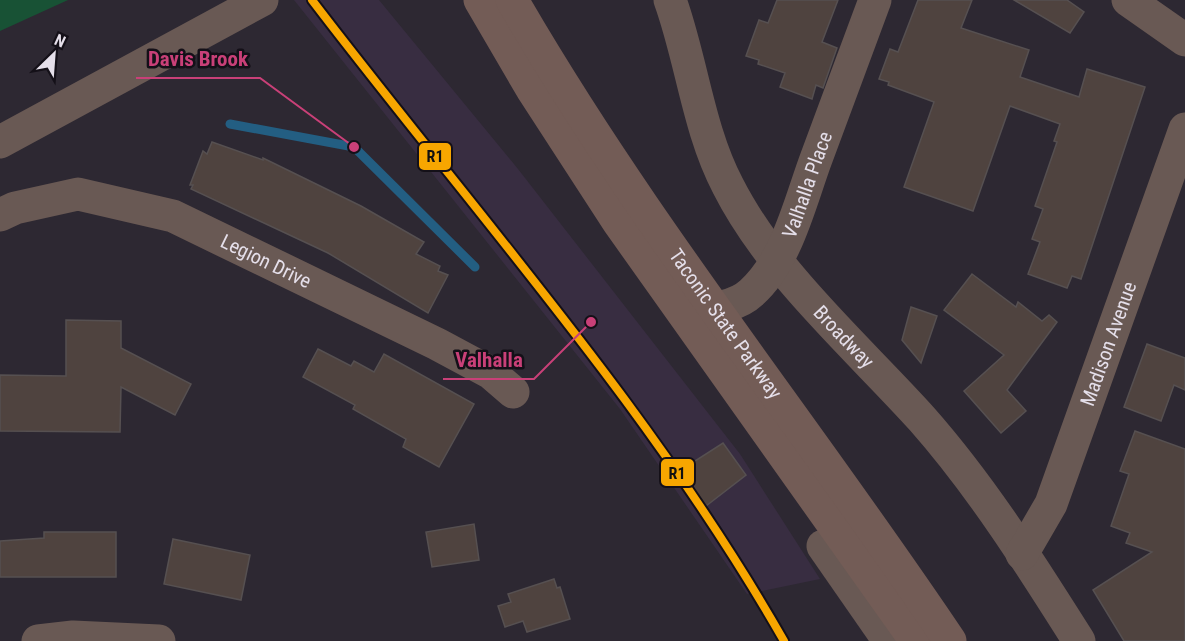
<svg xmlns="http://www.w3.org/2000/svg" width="1185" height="641" font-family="'Roboto Condensed',sans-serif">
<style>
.built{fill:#382d41}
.green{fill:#185235}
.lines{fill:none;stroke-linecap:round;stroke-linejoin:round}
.stream{stroke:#235e82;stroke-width:9}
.building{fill:#4f433f;stroke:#565051;stroke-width:1.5}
.minor{stroke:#695954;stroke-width:33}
.highway{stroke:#735c56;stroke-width:33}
.rail-1-casing{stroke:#141018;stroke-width:12}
.rail-1{stroke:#f7a600;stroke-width:8}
.labels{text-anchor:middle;stroke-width:5;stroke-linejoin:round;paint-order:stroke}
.street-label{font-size:20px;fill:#e5dfea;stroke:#141018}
.leader{fill:none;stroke:#c94078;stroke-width:2}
.callout-dot{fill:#c94078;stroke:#141018;stroke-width:2}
.callout-label{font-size:21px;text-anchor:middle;font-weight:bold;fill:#c94078;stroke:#141018;stroke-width:5;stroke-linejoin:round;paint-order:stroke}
.line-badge{stroke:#141018;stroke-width:2}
.pale-badge-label{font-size:16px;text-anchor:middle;font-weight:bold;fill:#111}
</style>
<rect width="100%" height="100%" fill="#2d2832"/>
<!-- built -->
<polygon class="built" points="294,0 379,0 518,169 740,454 820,579 747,594 620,409"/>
<!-- green -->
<polygon class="green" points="0,0 68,0 0,31"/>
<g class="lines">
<!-- stream -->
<polyline class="stream" points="230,124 354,147 475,267"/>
</g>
<!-- building -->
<g class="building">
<polygon points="777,0 838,0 822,42 837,48 823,88 816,85 812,99 780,87 785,73 758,64 759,60 746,56 759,20 768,23"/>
<polygon points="918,0 972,0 961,28 1029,50 1020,77 1079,97 1087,69 1145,87 1081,279 1072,276 1067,288 1028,274 1040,242 1032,239 1043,209 1035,206 1057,142 1054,141 1060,124 1010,106 973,211 904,187 934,102 888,85 889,82 879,79 890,49 898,52"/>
<polygon points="1014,0 1067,0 1084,12 1070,33"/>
<polygon points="212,142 263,160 263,158 361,206 424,242 416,254 440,266 438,271 448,275 428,313 328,253 191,189 193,185 190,185 203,151 207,154"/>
<polygon points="972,274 1016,307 1018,302 1042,321 1049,315 1057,322 1007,390 1026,411 1001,433 964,391 1004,355 944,310"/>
<polygon points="911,307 937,316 921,363 902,340"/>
<polygon points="66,320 121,321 121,348 191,384 175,415 121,387 120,432 0,431 0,375 66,376"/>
<polygon points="1147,344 1185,358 1185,390 1174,385 1161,421 1124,407"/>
<polygon points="318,349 351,366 354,361 374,372 384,354 474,404 439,467 403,447 406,439 353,409 355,405 303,377"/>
<polygon points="1135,431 1185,449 1185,641 1124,641 1093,590 1152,552 1126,543 1130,533 1111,526 1129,474 1120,471"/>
<polygon points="723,443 746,475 706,506 681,470"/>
<polygon points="474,524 479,560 432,567 426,532"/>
<polygon points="44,532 116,532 116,577 0,577 0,541 44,538"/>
<polygon points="173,539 250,555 241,600 164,584"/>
<polygon points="554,579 557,588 560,587 570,619 527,632 523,621 505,627 498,606 511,602 508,594"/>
</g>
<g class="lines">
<!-- minor -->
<g class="minor">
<path id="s1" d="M670 0C692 61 698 129 728 186 772 273 857 347 922 419 982 487 1031 565 1079 641"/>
<polyline points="1128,0 1185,40"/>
<polyline points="0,142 262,0"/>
<path id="s2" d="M0 215 15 208 78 194 173 216 437 344 491 373 513 392"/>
<path id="s3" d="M686 310C707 310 735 308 751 293 787 261 800 202 816 159 836 106 855 53 875 0"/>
<polyline points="823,546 889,641"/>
<path id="s4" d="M1022 554 1051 504 1185 129"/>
<polyline points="38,641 73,637 159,641"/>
</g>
<!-- highway -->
<g class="highway">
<polyline points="480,0 532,89 619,223 916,641"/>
<path id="s5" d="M512 0C642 225 806 426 950 641"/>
</g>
<defs>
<path id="rail-1" d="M312 0C473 211 652 409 784 641"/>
</defs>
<!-- rail-1 casing -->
<use href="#rail-1" class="rail-1-casing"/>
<!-- rail-1 -->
<use href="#rail-1" class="rail-1"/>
</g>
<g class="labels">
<!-- street labels -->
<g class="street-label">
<text dy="7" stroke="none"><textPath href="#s3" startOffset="192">Valhalla Place</textPath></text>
<text dy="7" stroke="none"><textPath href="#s2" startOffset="282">Legion Drive</textPath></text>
<text dy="7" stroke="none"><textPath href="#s5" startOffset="388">Taconic State Parkway</textPath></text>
<text dy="7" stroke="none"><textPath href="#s1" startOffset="386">Broadway</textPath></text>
<text dy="7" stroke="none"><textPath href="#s4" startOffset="228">Madison Avenue</textPath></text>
</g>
</g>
<!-- callouts -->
<path class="leader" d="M354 147L260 78H136M591 322L534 379H443"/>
<g class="callout-dot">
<circle cx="354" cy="147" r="6"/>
<circle cx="591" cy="322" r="6"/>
</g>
<g class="callout-label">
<text x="198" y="66">Davis Brook</text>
<text x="489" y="367">Valhalla</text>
</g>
<g class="line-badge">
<rect x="418" y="142" width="34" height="29" rx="6" fill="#f7a600"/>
<rect x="660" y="458" width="35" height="29" rx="6" fill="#f7a600"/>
</g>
<g class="pale-badge-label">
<text x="435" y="162">R1</text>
<text x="677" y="479">R1</text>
</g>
<!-- north arrow -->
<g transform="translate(54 54) rotate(25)" stroke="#141018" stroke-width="4.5" paint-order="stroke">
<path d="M0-4.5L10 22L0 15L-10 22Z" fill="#e5dfea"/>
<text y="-9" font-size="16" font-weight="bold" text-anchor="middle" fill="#e5dfea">N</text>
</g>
</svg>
